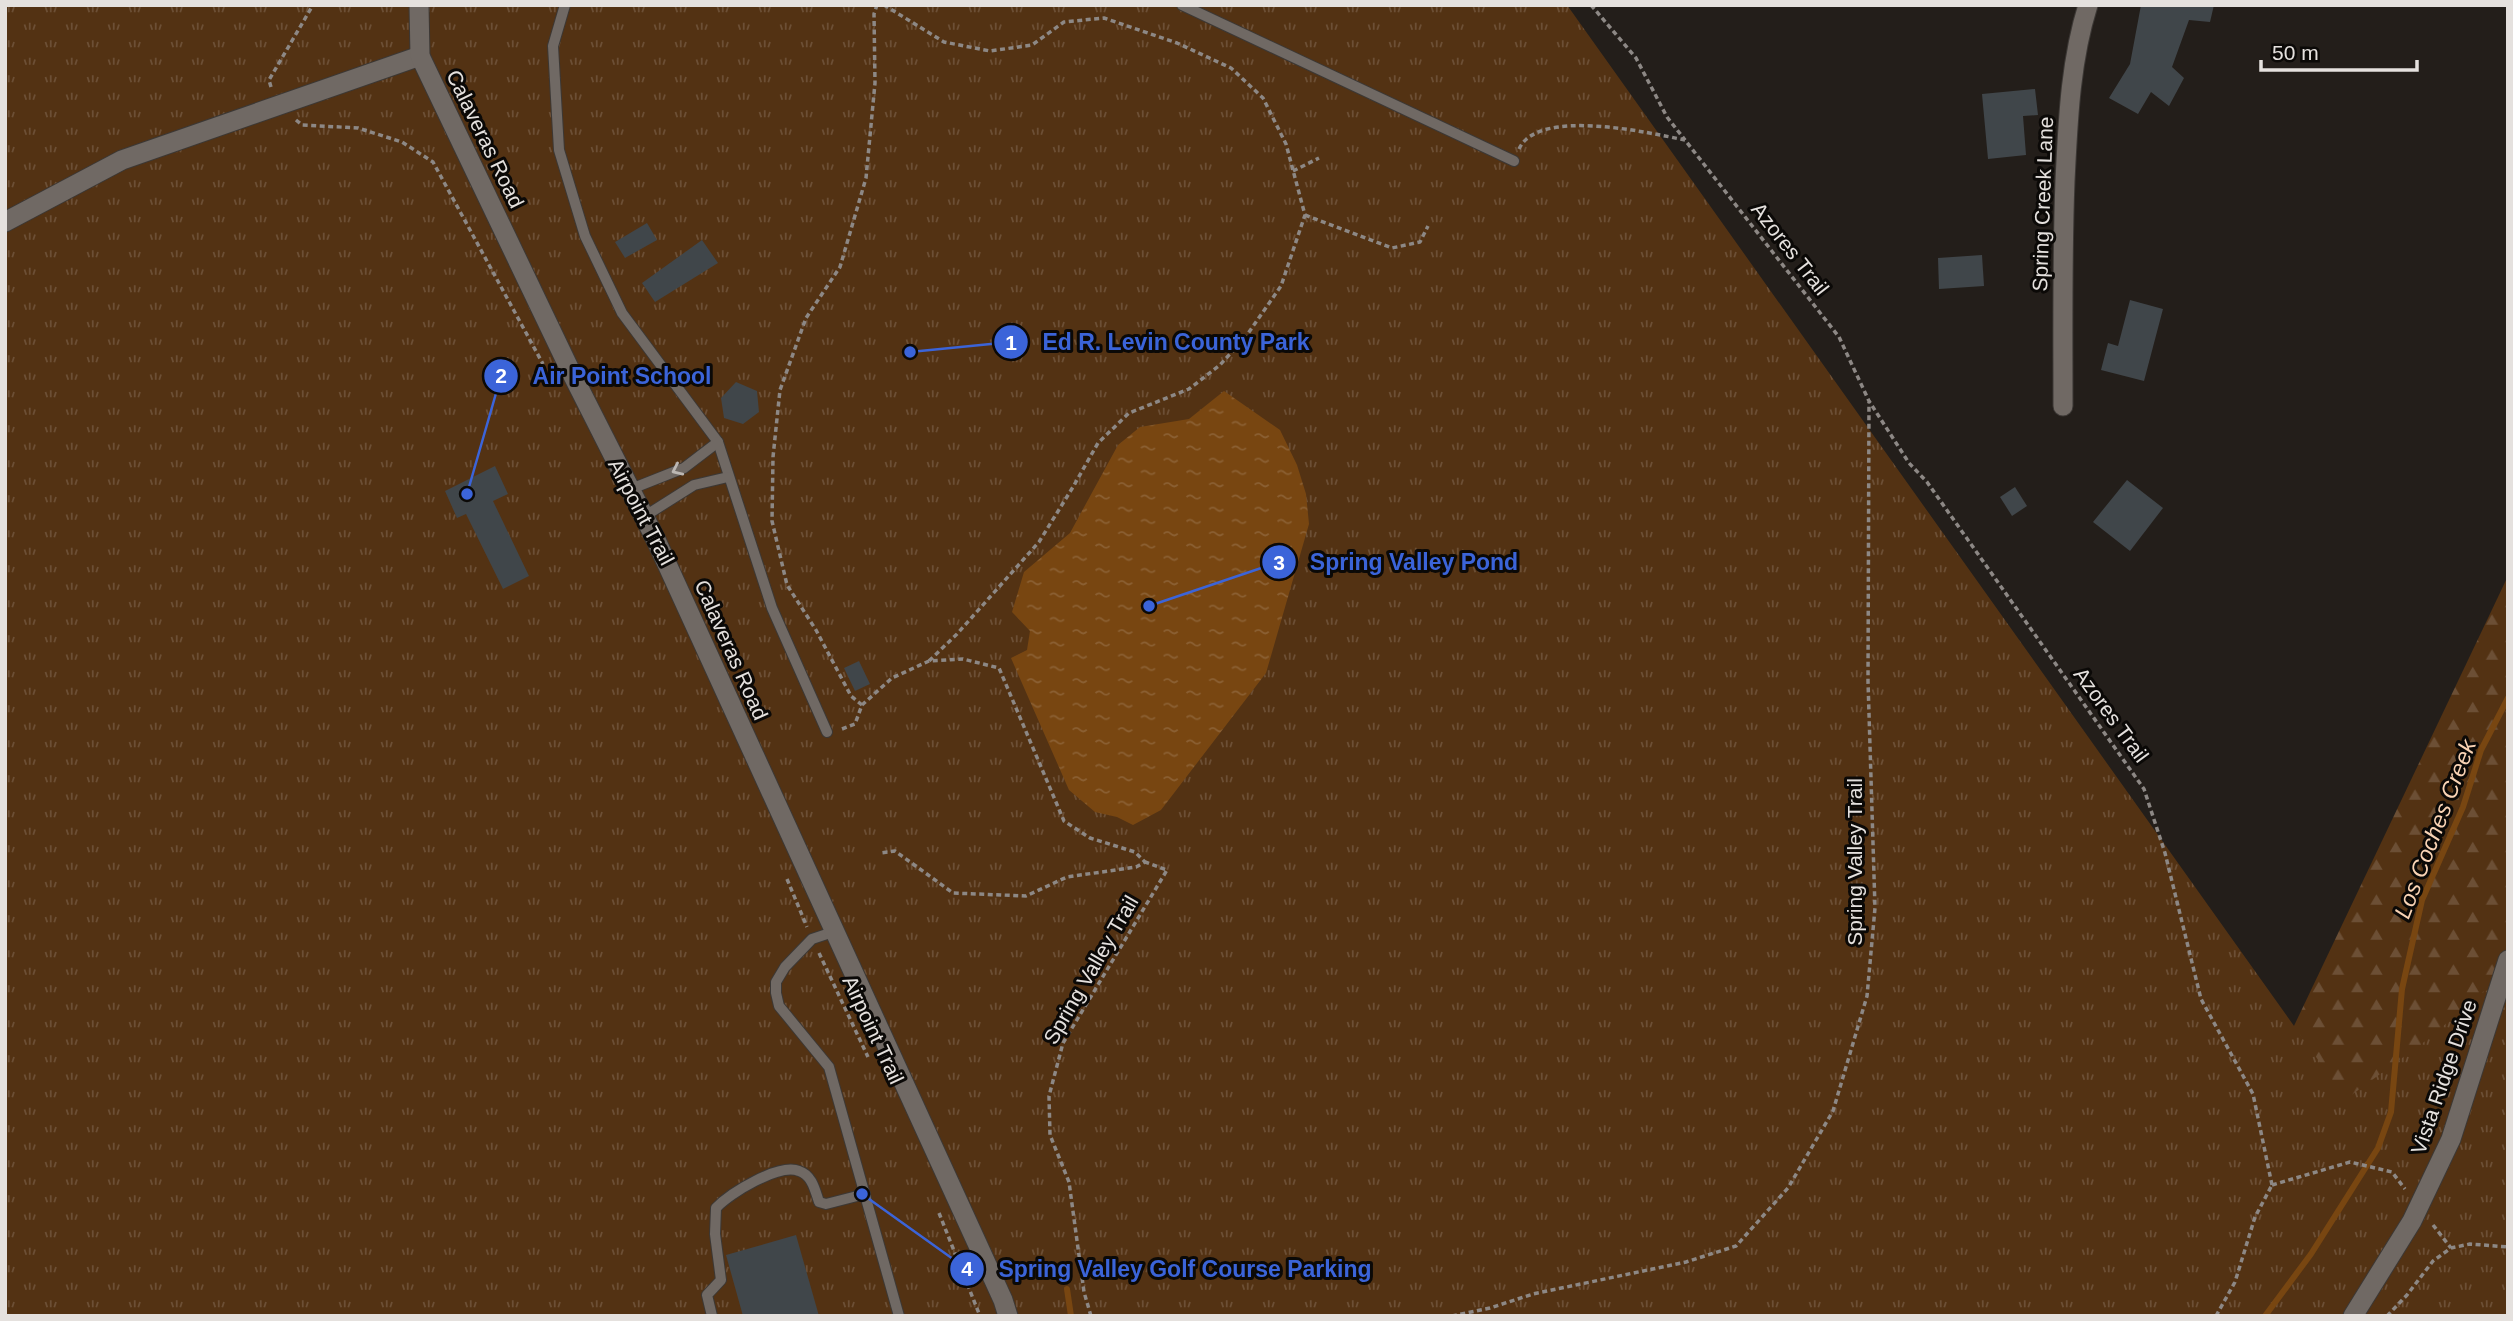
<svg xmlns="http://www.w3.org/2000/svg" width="2513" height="1321" font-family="Helvetica,sans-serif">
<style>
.forest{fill:url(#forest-firs)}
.park{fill:url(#park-tufts)}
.water{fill:url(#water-ripples)}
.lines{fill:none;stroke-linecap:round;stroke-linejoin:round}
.stream{stroke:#784611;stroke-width:6}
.building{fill:#40464a}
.service-casing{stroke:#3c3835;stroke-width:12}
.minor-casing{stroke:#3c3835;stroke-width:21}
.tertiary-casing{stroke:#3c3835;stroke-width:21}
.path{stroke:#8d8885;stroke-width:3.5;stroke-dasharray:5 3.5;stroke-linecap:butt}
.service{stroke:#706964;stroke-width:10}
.minor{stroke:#706964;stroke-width:19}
.tertiary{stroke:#706964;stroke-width:19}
.oneway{stroke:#bcb7b3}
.labels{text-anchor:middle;stroke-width:6;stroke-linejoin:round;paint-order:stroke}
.street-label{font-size:21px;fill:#e5e1de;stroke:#0b0907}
.water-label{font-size:23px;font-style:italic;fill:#f9d3b4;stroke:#0b0907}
.leader{fill:none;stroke:#3b64d9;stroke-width:2.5}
.callout-dot{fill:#3b64d9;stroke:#0b0907;stroke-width:2.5}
.mark-label{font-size:21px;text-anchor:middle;font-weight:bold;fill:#fff}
.callout-label{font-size:23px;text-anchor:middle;font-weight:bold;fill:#3b64d9;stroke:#0b0907;stroke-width:6;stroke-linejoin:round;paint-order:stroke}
</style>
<defs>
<pattern id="forest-firs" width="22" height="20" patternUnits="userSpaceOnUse" patternTransform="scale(1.75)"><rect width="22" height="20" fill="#533213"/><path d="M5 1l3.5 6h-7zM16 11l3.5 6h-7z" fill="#6c4f35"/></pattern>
<pattern id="park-tufts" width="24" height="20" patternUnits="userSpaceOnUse" patternTransform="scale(1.75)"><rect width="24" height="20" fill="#533213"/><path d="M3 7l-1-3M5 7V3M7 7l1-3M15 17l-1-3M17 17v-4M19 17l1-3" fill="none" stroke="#6c4f35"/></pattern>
<pattern id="water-ripples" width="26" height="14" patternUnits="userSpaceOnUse" patternTransform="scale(1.75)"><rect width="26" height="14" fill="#784611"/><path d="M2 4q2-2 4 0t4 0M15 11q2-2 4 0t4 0" fill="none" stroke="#8b6033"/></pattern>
</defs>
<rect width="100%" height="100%" fill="#231e1a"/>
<!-- forest -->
<polygon class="forest" points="2508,576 2508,1316 2156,1316"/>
<!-- park -->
<polygon class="park" points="5,5 1567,5 2346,1099 2435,1034 2477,994 2508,983 2508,1316 5,1316"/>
<!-- water -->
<polygon class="water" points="1224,391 1280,430 1297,465 1306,494 1309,524 1266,673 1161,810 1133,825 1117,817 1095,812 1069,790 1011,658 1027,650 1030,631 1012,612 1024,572 1070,533 1118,445 1140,427 1189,419"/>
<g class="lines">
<!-- stream -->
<g class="stream">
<polyline points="1067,1289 1071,1316"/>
<polyline points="2265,1316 2311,1254 2378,1148 2391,1112 2402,989 2422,900 2463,807 2481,750 2508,698"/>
</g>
</g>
<!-- building -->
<g class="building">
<polygon points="2141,5 2214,5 2210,22 2189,20 2172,67 2184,78 2169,106 2151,92 2138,114 2109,98 2130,64"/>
<polygon points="2035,89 2038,115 2023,116 2026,155 1988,159 1982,94"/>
<polygon points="647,223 657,240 625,258 615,242"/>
<polygon points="702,240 718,263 655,302 642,283"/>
<polygon points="1982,255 1984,286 1939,289 1938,258"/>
<polygon points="2130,300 2163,309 2144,381 2101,370 2108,343 2118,346"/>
<polygon points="736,382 757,391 759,412 743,424 724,418 721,398"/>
<polygon points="495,466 508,494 493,501 529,576 503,589 466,514 457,518 445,491"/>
<polygon points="2127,480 2163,508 2130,551 2093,522"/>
<polygon points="2015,487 2027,506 2012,516 2000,497"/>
<polygon points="859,661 870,684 855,691 844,668"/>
<polygon points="796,1235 819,1316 743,1316 726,1255"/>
</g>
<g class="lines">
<defs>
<g id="service">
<polyline points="565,5 553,46 559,150 585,236 622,313 718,442 772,608 827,732"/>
<polyline points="1182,5 1514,161"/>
<polyline points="631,489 684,468 718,442"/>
<polyline points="645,516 694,485 728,477"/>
<polyline points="833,932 812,939 785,967 776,982 776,993 779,1006 829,1067 899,1316"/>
<path d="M712 1316 707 1295 721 1280 715 1234 716 1208C730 1193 779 1163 799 1171 812 1175 815 1190 819 1202L826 1204 865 1194"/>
</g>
<g id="minor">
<polyline points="5,222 122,160 420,56"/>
<path d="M2063 406C2063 331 2062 256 2065 181 2068 122 2070 62 2088 5"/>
<polyline points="2353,1316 2412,1221 2451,1139 2508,960"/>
</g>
<polyline id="tertiary" points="419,5 420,56 572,374 656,540 1003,1300 1008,1316"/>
</defs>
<!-- service casing -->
<use href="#service" class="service-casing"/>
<!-- minor casing -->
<use href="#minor" class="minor-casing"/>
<!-- tertiary casing -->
<use href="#tertiary" class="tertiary-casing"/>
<!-- path -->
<g class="path">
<polyline points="884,5 944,42 990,51 1032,45 1064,22 1104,18 1177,43 1231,68 1263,98 1286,144 1305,215 1281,286 1247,335 1220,365 1189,389 1129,413 1098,443 1073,487 1039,542 957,634 929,661"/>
<polyline points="1591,5 1636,58 1667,117 1685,140"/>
<polyline points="271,87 269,80 313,5"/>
<polyline points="296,120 302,125 358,128 402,142 433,162 543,364"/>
<path d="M1519 149C1538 107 1650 133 1685 140L1839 337 1869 401 1909 463 1927 482 2144 789 2165 853 2201 999 2253 1094 2272 1185"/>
<polyline points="1293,171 1319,158"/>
<polyline points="1305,215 1392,248 1420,242 1428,226"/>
<polyline points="862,705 851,696 816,630 787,585 772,521 773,457 780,390 806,318 840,267 866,178 875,83 874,14 877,5"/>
<polyline points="842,729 855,724 862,705 892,678 929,661 963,659 999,668 1064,821 1090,838 1135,852 1145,862 1136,867 1067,877 1026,896 953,893 895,851 880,853"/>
<polyline points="787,879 807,927"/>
<polyline points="819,953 868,1057"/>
<polyline points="2272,1185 2350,1162 2392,1172 2405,1189"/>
<polyline points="939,1213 980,1316"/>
<polyline points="2433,1225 2451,1248"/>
<polyline points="1091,1316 1084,1292 1069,1182 1050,1135 1049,1096 1063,1043 1167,870 1145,862"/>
<polyline points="1452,1316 1490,1308 1533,1294 1686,1262 1736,1246 1788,1188 1833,1111 1867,996 1875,908 1868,681 1869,402"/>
<polyline points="2216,1316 2235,1282 2255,1217 2272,1185"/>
<polyline points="2387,1316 2407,1295 2433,1261 2451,1248 2470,1244 2508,1247"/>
</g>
<!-- service -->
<use href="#service" class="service"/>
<!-- minor -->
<use href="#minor" class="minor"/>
<!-- tertiary -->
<use href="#tertiary" class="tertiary"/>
</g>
<!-- one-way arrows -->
<defs><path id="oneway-chevron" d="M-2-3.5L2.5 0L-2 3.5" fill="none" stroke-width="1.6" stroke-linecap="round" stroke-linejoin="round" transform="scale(1.75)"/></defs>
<use class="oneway" href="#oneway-chevron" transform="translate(677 470) rotate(155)"/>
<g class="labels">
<!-- street labels -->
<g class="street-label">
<text transform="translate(485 139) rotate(64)" y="7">Calaveras Road</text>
<text transform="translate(2043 204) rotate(-88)" y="7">Spring Creek Lane</text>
<text transform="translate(1790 249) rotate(52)" y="7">Azores Trail</text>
<text transform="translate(641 512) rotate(62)" y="7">Airpoint Trail</text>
<text transform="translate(731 650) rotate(66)" y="7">Calaveras Road</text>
<text transform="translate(2111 715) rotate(54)" y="7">Azores Trail</text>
<text transform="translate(1855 862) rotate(-90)" y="7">Spring Valley Trail</text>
<text transform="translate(1091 970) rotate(-60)" y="7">Spring Valley Trail</text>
<text transform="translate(873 1030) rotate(65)" y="7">Airpoint Trail</text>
<text transform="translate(2444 1077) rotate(-71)" y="7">Vista Ridge Drive</text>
</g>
<!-- water labels -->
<g class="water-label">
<text transform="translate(2435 829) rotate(-69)" y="8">Los Coches Creek</text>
</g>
</g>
<!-- callouts -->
<path class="leader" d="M910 352L1011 342M467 494L501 376M1149 606L1279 562M862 1194L967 1269"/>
<g class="callout-dot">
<circle cx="910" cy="352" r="7"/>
<circle cx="467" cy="494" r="7"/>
<circle cx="1149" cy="606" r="7"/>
<circle cx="862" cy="1194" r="7"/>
<circle cx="1011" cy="342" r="18"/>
<circle cx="501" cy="376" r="18"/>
<circle cx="1279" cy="562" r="18"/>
<circle cx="967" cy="1269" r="18"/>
</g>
<g class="mark-label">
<text x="1011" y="350">1</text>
<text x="501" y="383">2</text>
<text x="1279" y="570">3</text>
<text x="967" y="1276">4</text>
</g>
<g class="callout-label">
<text x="1176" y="350">Ed R. Levin County Park</text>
<text x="622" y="384">Air Point School</text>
<text x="1414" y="570">Spring Valley Pond</text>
<text x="1185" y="1277">Spring Valley Golf Course Parking</text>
</g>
<!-- border -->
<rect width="2513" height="1321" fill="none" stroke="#e5e1de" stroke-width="14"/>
<!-- scale -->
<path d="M2261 60v10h156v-10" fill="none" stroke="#e5e1de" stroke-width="3.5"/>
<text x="2272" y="60" font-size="21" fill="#e5e1de" stroke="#0b0907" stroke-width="5" paint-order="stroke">50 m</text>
</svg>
